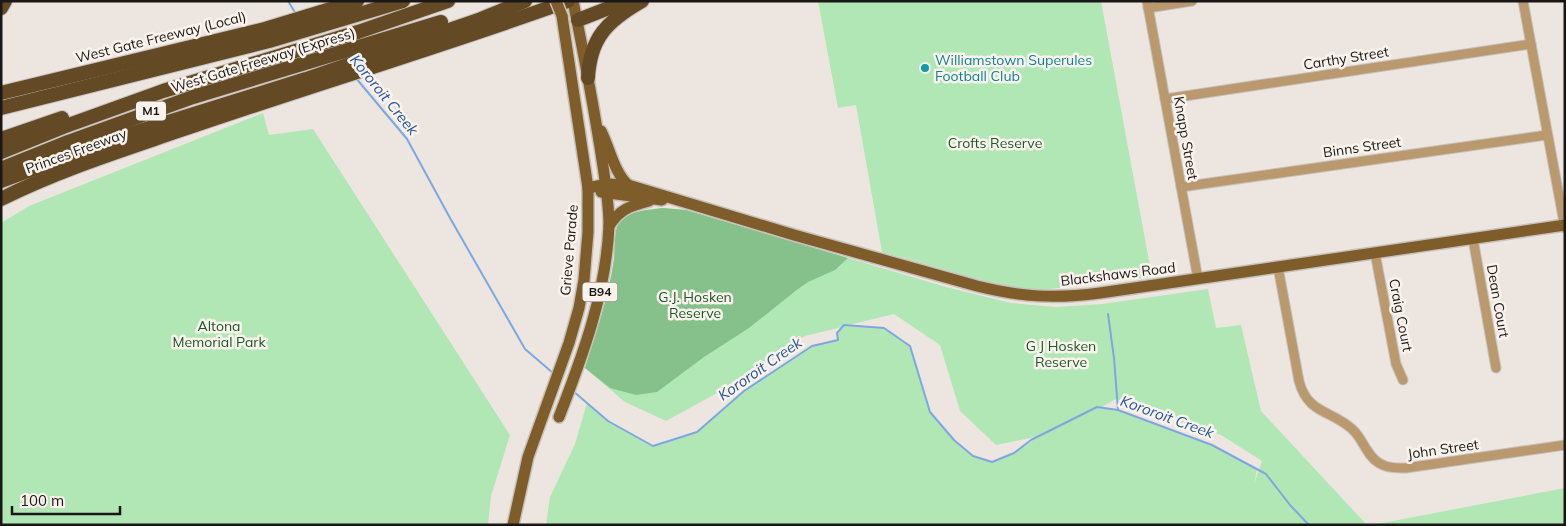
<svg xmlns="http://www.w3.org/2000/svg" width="1566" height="526" font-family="Mulish,sans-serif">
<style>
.green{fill:#b1e7b5;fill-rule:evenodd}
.forest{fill:#86c18b}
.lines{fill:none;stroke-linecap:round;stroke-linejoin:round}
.stream{stroke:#7ea7e2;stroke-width:2}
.minor-casing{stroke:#c7c1bc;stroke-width:11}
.major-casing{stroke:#c7c1bc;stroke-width:14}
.highway-casing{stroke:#c7c1bc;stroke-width:16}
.minor{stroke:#b9996d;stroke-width:9}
.major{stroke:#7e5d2a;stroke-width:11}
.highway{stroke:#634924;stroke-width:14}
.major-bridge-casing{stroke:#c7c1bc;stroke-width:14;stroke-linecap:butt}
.major-bridge{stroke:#7e5d2a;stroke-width:11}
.culture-dot{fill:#0f9aa8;stroke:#faf3ed;stroke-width:2}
.labels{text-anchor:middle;stroke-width:5;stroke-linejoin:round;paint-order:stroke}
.shield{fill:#faf3ed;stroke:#5d5a56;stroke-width:1}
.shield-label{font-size:12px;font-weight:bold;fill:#1a1816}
.street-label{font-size:14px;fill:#1a1816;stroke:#faf3ed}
.culture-label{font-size:14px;fill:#0d838f;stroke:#faf3ed;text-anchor:start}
.park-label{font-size:14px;fill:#195725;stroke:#faf3ed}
.water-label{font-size:15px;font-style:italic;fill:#23559c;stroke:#faf3ed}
</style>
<rect width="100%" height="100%" fill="#ede6e0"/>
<!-- green -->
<g class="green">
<polygon points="818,1 1101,1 1152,277 1024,292 882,252 856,105 838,108"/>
<polygon points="263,113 269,135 313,129 510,435 491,496 488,525 1,525 1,223 29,206"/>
<path d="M663 208 686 210 946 287 1011 303 1056 307 1102 304 1208 289 1216 328 1241 325 1261 411 1367 525H546L550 497 575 444 587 403 608 421 653 446 697 432 744 391 812 346 838 340 837 333 842 327 805 336 739 381 666 421 625 402 585 368C596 332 609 296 614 259 615 251 614 231 618 225 627 210 648 210 663 208ZM894 314 940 345 960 411 996 445 1040 436 1014 453 992 462 973 456 954 440 930 412 910 346 884 328 849 325ZM1116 399 1221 435 1262 461 1254 484 1257 469 1212 445 1118 410 1100 408Z"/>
<polygon points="1565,488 1565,525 1372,525"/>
</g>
<!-- forest -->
<path class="forest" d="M663 208 686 210 848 258 835 270 808 282 798 289 749 328 704 357 657 392 636 395 610 388 585 368C596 332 609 296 614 259 615 251 614 231 618 225 627 210 648 210 663 208Z"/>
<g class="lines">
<!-- stream -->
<g class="stream">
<polyline points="288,1 296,14"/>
<polyline points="355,77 407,139 450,218 525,349 553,373"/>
<polyline points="1108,314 1114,358 1118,410"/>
<polyline points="573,391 608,421 653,446 697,432 744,391 812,346 838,340 837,333 844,325 884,328 910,346 930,412 954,440 973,456 992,462 1014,453 1031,440 1097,407 1118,410 1212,445 1266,474 1290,505 1309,525"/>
</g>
<defs>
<g id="minor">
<polyline points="1147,1 1198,279"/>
<polyline points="1523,1 1565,228"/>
<polyline points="1148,8 1192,1"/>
<polyline points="1165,99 1531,44"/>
<polyline points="1181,187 1547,135"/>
<polyline points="1473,239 1496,368"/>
<polyline points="1375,253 1396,364 1403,380"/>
<path d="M1278 267 1299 381C1308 416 1335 410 1355 432 1364 442 1367 456 1379 463 1387 468 1396 468 1406 468L1565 445"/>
</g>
<g id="major">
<path d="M601 131C610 149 614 172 628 185"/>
<path d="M588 188 607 184 628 185 794 235 977 286C1021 297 1054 299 1100 293L1565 225"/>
<polyline points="601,192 662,200"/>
<path d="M609 226C620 209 630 206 649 201"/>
<path d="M559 417C583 355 606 293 609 226 609 199 604 174 600 147 592 98 583 50 573 1"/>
<polyline points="513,525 528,457 569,343 579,308 584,280 588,232 588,188 562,16"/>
</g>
<g id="highway">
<polyline points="1,8 5,1"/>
<polyline points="578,20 627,1"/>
<path d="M588 78C590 38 607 21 642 1"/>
<polyline points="1,93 265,29 357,1"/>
<polyline points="1,108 269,41 403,1"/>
<polyline points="1,139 62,118"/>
<polyline points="1,152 63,127 163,91 358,32 448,1"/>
<polyline points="1,169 68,142 193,97 441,22"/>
<polyline points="1,181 127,135 306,79 481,19 525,1"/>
<path d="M1 199C59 170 120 151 181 130 309 86 440 47 568 1"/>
</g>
</defs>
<!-- minor casing -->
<use href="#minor" class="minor-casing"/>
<!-- major casing -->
<use href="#major" class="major-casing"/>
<!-- highway casing -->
<use href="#highway" class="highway-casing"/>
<!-- minor -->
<use href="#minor" class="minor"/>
<!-- major -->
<use href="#major" class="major"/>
<!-- highway -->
<use href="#highway" class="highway"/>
<defs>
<polyline id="major-bridge" points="556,1 562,16"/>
</defs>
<!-- major-bridge casing -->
<use href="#major-bridge" class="major-bridge-casing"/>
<!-- major-bridge -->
<use href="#major-bridge" class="major-bridge"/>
</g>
<!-- markers -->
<circle class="culture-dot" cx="925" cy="68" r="5"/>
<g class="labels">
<!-- shield labels -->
<g class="shield">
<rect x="136" y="101.5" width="30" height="19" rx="4"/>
<rect x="582.5" y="282.5" width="35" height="19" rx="4"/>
</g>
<g class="shield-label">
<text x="151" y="115">M1</text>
<text x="600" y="296">B94</text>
</g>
<!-- street labels -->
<g class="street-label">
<text transform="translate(161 37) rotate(-14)" y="5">West Gate Freeway (Local)</text>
<text transform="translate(1346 58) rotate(-9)" y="5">Carthy Street</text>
<text transform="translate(263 60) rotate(-17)" y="5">West Gate Freeway (Express)</text>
<text transform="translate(1186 138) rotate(80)" y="5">Knapp Street</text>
<text transform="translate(1362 147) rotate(-8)" y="5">Binns Street</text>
<text transform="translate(76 151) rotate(-20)" y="5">Princes Freeway</text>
<text transform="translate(569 250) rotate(-85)" y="5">Grieve Parade</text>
<text transform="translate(1118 274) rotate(-7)" y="5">Blackshaws Road</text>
<text transform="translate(1498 301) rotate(80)" y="5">Dean Court</text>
<text transform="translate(1401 315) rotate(79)" y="5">Craig Court</text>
<text transform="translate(1443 449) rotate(-8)" y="5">John Street</text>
</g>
<!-- culture labels -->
<g class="culture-label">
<text x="935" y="65">Williamstown Superules<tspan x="935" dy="16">Football Club</tspan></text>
</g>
<!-- park labels -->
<g class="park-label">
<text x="995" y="148">Crofts Reserve</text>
<text x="695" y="302">G.J. Hosken<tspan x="695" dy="16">Reserve</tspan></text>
<text x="219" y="331">Altona<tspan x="219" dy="16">Memorial Park</tspan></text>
<text x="1061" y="351">G J Hosken<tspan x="1061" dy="16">Reserve</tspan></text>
</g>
<!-- water labels -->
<g class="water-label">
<text transform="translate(384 95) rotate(51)" y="5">Kororoit Creek</text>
<text transform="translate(760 369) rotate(-35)" y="5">Kororoit Creek</text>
<text transform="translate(1167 417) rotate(20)" y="5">Kororoit Creek</text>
</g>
</g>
<!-- border -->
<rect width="1566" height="526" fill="none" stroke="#1a1816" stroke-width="5"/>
<!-- scale -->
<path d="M12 506v8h108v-8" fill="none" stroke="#1a1816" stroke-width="2.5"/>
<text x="20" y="506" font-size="15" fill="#1a1816" stroke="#faf3ed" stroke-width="4" paint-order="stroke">100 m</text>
</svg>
